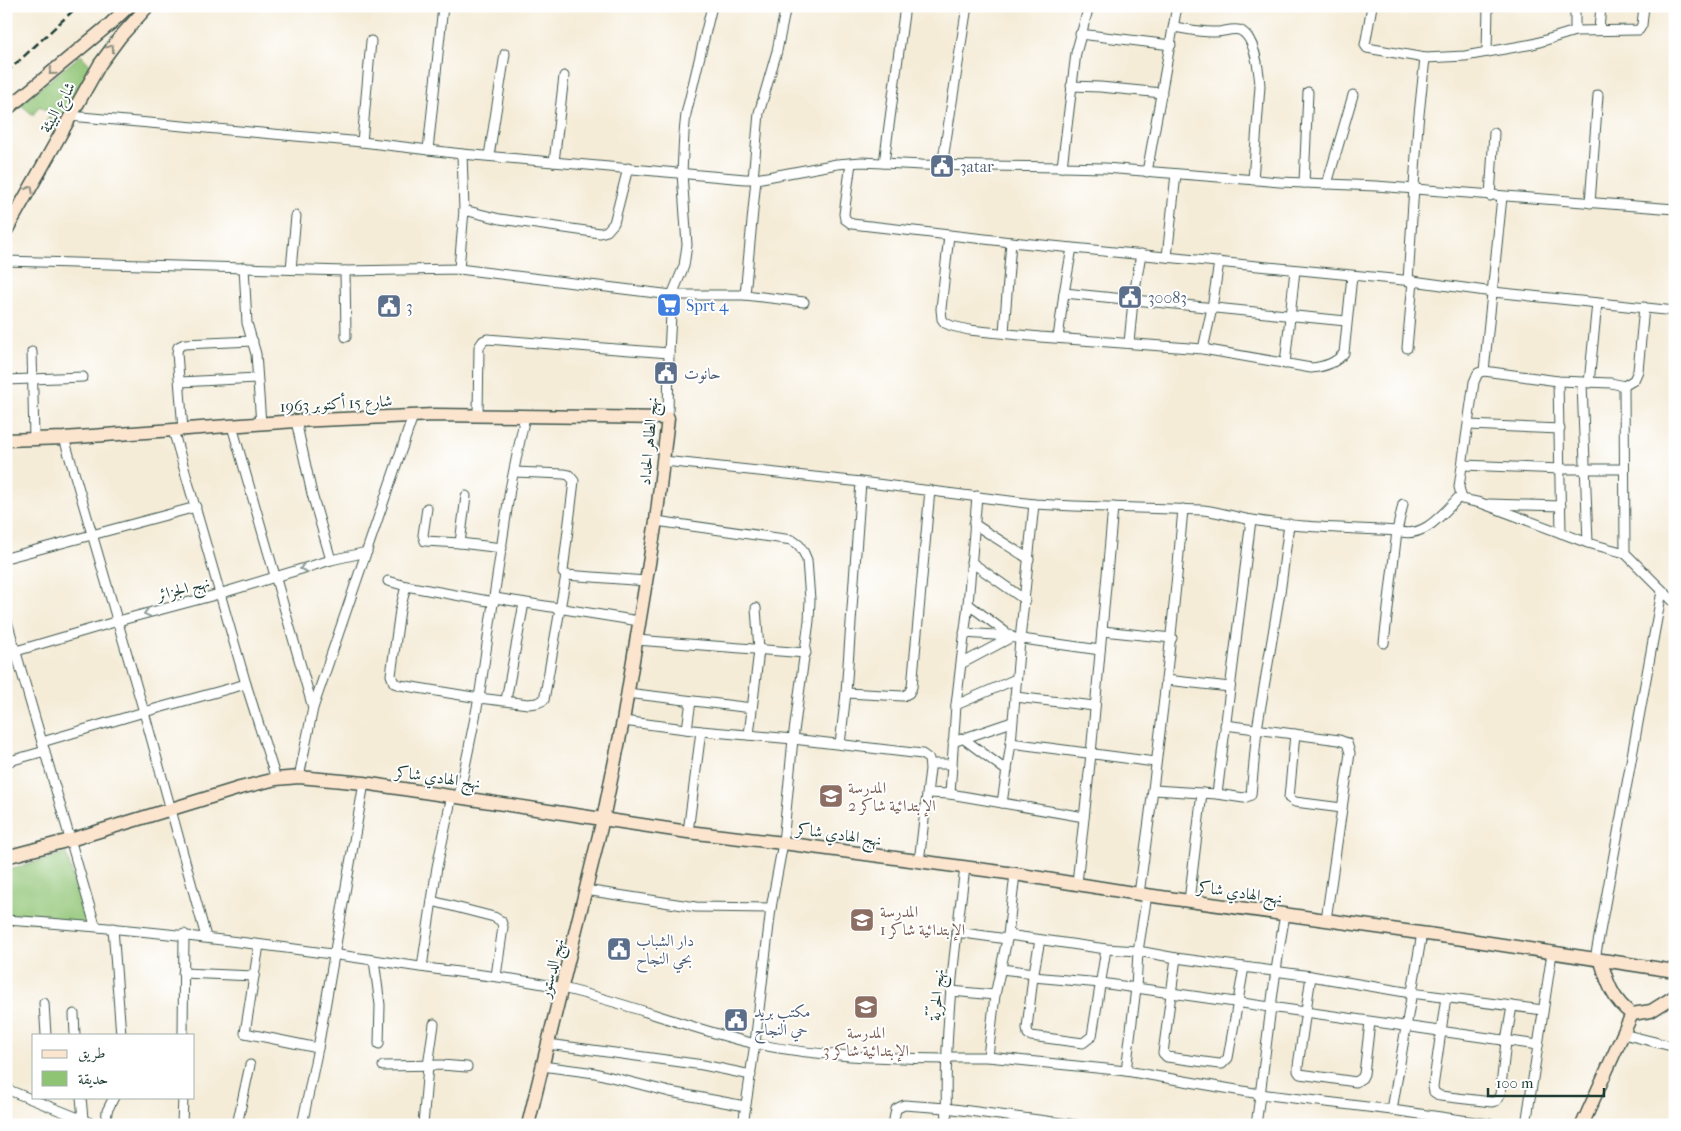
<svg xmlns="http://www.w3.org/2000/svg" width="1681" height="1131" font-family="'IM FELL French Canon',Amiri,serif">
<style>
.green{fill:#90c475;stroke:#588054}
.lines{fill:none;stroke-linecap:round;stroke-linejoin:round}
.street-casing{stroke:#3f574d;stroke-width:11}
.secondary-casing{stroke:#3f574d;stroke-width:15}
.street{stroke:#fff;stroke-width:9}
.secondary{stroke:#fce5cf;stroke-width:12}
.rail{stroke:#1f3d34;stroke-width:2.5;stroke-dasharray:8 4;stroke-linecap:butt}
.oneway{stroke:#8e9182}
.oneway2{stroke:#8f9e9a}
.labels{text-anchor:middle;stroke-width:4;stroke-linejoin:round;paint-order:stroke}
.street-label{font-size:16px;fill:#1f3d34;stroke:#fff}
.service-label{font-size:16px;fill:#4e5e75;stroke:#fff;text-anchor:start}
.shop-label{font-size:16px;fill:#366cbe;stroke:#fff;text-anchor:start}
.education-label{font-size:16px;fill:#785e54;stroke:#fff;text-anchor:start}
</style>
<rect width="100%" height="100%" fill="#fff"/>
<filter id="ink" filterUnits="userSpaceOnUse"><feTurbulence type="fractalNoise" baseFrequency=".02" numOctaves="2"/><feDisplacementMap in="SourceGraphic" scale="10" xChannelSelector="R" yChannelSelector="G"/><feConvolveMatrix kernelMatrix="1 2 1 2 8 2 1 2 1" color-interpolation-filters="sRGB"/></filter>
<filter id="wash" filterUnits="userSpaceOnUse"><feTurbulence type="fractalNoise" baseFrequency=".0096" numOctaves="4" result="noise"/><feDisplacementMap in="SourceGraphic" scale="20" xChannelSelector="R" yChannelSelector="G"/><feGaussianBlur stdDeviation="1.12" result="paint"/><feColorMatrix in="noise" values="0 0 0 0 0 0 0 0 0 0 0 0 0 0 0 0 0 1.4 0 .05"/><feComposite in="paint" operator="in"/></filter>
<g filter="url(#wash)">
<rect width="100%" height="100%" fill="#f5ecd8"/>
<!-- green -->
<g class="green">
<polygon points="81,55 91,66 61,118 55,114 49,124 46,122 51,113 39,106 33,115 20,104"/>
<polygon points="66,853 88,927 6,919 6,871"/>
</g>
</g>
<g filter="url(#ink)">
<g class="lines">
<defs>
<g id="street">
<polyline points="1372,6 1365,45 1367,48 1425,58 1465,56 1533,44 1575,31 1639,30 1642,25 1644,6"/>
<polyline points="1575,6 1575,31"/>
<path d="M1174 27C1187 29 1199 32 1212 32 1221 33 1231 28 1239 30 1255 35 1259 72 1260 86L1253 180"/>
<polyline points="1599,30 1601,6"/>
<polyline points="1080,34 1171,45"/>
<polyline points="1487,52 1488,6"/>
<polyline points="1071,86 1100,87 1162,93"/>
<polyline points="70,116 362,142 462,154 745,179 756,179 837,164 862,162 922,165 1062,167 1105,168 1280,182 1376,186 1675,209"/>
<polyline points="362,142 371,41"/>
<polyline points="428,150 443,6"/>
<polyline points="489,156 505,54"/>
<polyline points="554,162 564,76"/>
<polyline points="851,163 844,214 845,219 852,224 1011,242 1413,281 1493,292 1675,311"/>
<polyline points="884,163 905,6"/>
<polyline points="942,166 967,6"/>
<polyline points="1062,167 1076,53 1089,6"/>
<polyline points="1147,172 1177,6"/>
<polyline points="753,179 759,113 777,51 786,6"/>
<polyline points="1304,183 1308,92"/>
<polyline points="1327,184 1353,95"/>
<polyline points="1490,196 1494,133"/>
<polyline points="1590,203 1598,95"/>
<polyline points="464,210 500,219 600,233 607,231 614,223 628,168"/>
<path d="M949 235 941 309 942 319 945 323 952 326 969 330 1040 337 1203 349 1311 368C1323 367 1336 363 1344 353L1352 276"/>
<polyline points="1167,257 1176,174"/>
<polyline points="6,261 345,271 459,269 672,295 745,295 804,302"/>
<polyline points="244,267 247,323 256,354 261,424"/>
<polyline points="291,269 296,216"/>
<polyline points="459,269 464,210 462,154"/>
<polyline points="345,271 346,337"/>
<polyline points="1408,281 1418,124 1425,58"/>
<polyline points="1064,293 1346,321"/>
<polyline points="745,295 756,179"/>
<polyline points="1004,332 1011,242"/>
<polyline points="1058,338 1064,293 1072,248"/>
<polyline points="1129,343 1133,301 1141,254"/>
<polyline points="1407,348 1413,281"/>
<polyline points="1203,349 1212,308 1219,262"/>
<polyline points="32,352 34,439"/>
<polyline points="1285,364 1295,270"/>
<polyline points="1484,371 1502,197"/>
<polyline points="6,380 83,377"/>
<polyline points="1558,381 1561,533"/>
<polyline points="180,382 257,378"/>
<polyline points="1582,383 1588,543"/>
<polyline points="1589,383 1597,303"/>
<polyline points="1624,386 1634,380 1638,371 1644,307"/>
<polyline points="478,415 479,347 483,341 487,339 669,353"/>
<polyline points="668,418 669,353 672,295 684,266 687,245 682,173 684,133 686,114 712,6"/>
<polyline points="296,421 312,494 331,560"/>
<polyline points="1469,425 1560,429"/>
<polyline points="232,426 313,708"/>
<polyline points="173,430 246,684 276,779"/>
<polyline points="183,430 177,353 178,347 184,344 253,341"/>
<polyline points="64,438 144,712 206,937"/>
<path d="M664 461 861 482 1034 504 1074 506 1203 510C1220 512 1235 517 1252 520 1299 528 1349 528 1397 531 1424 540 1443 513 1460 496"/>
<polyline points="1463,465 1561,469 1624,469"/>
<polyline points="1489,504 1561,506"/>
<polyline points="427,508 423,535 425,541 460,543 502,548"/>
<polyline points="656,521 792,540 799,545 804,553 807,560 810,600 809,621 793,739 783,843 771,908 755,1043 743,1125"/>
<polyline points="974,524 1029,559"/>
<polyline points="460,543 466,496"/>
<polyline points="1625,553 1624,386 1611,383 1558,381 1484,371 1478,373 1474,382 1459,487 1462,499 1481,503 1588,543 1625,553 1675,603"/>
<polyline points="6,558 196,507"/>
<polyline points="971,562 1025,600"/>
<polyline points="566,575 646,581"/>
<polyline points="388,581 406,586 494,602"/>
<polyline points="406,586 400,610 391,675 394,683 400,685 479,698 528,704 537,703 544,700 566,575 563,573 563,571 574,481 569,475 564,474 514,472"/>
<polyline points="495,598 639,621"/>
<polyline points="968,604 1012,637"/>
<polyline points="6,618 95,925"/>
<polyline points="1102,631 1172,638"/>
<polyline points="964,633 994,635 1100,650"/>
<polyline points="636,640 806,653"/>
<polyline points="1384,643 1397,531 1403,504"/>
<polyline points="6,654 118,621 219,594 331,560 367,552"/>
<polyline points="961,664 1010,638"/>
<polyline points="1166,680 1230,687"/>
<polyline points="627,693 752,708"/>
<polyline points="846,693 903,696 909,693 912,687 930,490"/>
<polyline points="1015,697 1095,706"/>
<polyline points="506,700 524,603"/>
<polyline points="956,705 1016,679"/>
<polyline points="623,721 701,731 793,739 922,754 929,759 930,769 919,862"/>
<polyline points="1225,725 1339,740 1347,743 1350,753 1326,920"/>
<polyline points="687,729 691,701"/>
<polyline points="1295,734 1289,798 1295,802 1342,808"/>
<polyline points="749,735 759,650 756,608"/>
<polyline points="964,739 1007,771"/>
<polyline points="42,742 144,712 246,684"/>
<polyline points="953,742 1012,722"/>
<polyline points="1011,743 1155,762"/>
<polyline points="840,744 846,693 861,482"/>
<polyline points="6,762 45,751"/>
<polyline points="930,764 952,764"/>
<polyline points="299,777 313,708 413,416"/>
<polyline points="1154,790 1217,794 1244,798 1251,795 1257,729 1281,586 1289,524"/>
<polyline points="928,793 950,794 1084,817"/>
<polyline points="950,794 956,705 968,604 977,496"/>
<polyline points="1217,794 1251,520"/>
<polyline points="459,796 479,698 510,489 525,416"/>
<polyline points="1002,803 1011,743 1020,640 1034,504"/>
<polyline points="688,832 701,731"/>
<polyline points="1077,883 1091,754 1113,507"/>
<polyline points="585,890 696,907 771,908"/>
<path d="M1139 894C1157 766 1172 638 1183 509"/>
<polyline points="432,901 494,917 501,921 503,927 496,976"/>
<polyline points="1189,901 1202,793"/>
<path d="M6 920C145 929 283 946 420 967 467 974 516 977 562 988 628 1003 690 1029 756 1044 818 1057 882 1058 946 1059L952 1057H988L1126 1071 1260 1094 1392 1110 1496 1125"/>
<polyline points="113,928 121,1035"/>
<polyline points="956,932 1007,939"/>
<polyline points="1008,935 1106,949 1138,951 1176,958 1311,976 1411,993 1543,1010"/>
<polyline points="1040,940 1033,977 1027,1028 1028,1034 1031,1036 1083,1043 1092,1036 1106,949"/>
<polyline points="259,945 245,1033 318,1048"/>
<polyline points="1176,958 1163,1053 1167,1057 1219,1064 1222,1064 1228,1058 1244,967"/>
<polyline points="1595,959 1662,591"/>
<polyline points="374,960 380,1005 379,1044"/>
<polyline points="422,967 437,867 452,795"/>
<polyline points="1001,969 1034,973"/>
<polyline points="183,973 254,976"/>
<polyline points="1311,976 1298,1066 1298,1071 1300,1074 1356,1082 1362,1078 1364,1074 1370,1022"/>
<polyline points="1033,977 1101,983 1538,1045"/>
<polyline points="951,991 995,995"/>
<polyline points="1446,997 1433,1087 1434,1092 1440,1096 1492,1102 1496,1101 1500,1095 1506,1042 1512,1006"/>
<polyline points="44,1003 46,1035"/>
<polyline points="74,1014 75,1035"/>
<polyline points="1623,1034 1675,1047"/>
<polyline points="183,1035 184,934"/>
<polyline points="548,1044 703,1065 751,1075"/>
<polyline points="988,1057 995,995 1008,935 1015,874"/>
<polyline points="383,1066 441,1065 467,1067"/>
<polyline points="542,1066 595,1073 670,1092 745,1106"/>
<polyline points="1126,1071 1136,988 1138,951 1147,895"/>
<polyline points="6,1089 96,1125"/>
<polyline points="81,1097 83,1119"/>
<polyline points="1392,1110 1422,933"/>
<polyline points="106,1125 107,1111 114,1097"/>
<polyline points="182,1125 183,1097"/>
<polyline points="237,1125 250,1065"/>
<polyline points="302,1125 318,1048 364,783"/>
<polyline points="423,1125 428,1066 434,1024"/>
<polyline points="893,1125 896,1109 904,1105 946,1108 1077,1125"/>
<path d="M947 1125C943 1039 954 953 965 868"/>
<path d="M1256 1125C1266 1055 1272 984 1285 915"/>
<polyline points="1526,1125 1552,953"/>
</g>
<g id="secondary">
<polyline points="6,110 110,24 129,6"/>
<polyline points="6,231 100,64 120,37 148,6"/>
<polyline points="6,440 64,438 296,421 434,415 668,418 656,521 623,721 603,819 528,1125"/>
<polyline points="6,857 70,840 240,788 276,779 299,777 364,783 688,832 783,843 1015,874 1139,894 1463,939 1675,971"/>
<path d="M1601 961C1607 982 1613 1001 1632 1014L1651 1011 1675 996"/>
<polyline points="1582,1125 1632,1014"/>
</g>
</defs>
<!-- street casing -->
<use href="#street" class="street-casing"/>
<!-- secondary casing -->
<use href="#secondary" class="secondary-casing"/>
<!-- street -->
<use href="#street" class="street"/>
<!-- secondary -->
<use href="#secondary" class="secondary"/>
<!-- rail -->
<polyline class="rail" points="6,73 78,6"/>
</g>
<!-- one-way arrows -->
<defs><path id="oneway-chevron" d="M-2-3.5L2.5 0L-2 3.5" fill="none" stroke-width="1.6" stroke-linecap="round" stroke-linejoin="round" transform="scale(1.25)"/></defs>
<g class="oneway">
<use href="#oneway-chevron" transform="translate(111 48) rotate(-54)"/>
<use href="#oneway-chevron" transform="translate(52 72) rotate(141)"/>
<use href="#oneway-chevron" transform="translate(30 189) rotate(-61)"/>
</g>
<g class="oneway2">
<use href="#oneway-chevron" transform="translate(303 568) rotate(164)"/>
<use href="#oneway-chevron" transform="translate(147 613) rotate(165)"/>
</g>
</g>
<!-- icons -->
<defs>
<symbol id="civic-square" viewBox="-11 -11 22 22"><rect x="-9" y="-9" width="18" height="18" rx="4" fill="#5c6f8a" stroke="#fff"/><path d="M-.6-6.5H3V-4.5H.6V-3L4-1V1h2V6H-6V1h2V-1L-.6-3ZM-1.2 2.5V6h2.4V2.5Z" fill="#fff"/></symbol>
<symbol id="supermarket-square" viewBox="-11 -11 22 22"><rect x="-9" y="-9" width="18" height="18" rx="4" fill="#3f7fe0" stroke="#fff"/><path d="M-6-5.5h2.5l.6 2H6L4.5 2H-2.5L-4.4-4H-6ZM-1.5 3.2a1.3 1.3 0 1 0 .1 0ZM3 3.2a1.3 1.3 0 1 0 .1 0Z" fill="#fff"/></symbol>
<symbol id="school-square" viewBox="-11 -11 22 22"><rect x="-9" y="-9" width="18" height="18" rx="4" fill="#8d6e63" stroke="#fff"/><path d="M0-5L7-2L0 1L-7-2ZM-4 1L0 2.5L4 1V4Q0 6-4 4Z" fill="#fff"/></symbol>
</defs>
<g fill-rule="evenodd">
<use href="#civic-square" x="928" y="152" width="28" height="28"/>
<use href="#civic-square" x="1116" y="283" width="28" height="28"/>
<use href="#supermarket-square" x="655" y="291" width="28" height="28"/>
<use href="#civic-square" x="375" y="292" width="28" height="28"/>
<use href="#civic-square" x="652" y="359" width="28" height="28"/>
<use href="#school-square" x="817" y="782" width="28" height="28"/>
<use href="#school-square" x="848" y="906" width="28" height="28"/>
<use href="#civic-square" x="605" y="935" width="28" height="28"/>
<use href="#school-square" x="852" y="993" width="28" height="28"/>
<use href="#civic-square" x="722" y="1006" width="28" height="28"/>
</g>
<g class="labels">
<!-- street labels -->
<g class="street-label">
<text transform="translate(57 107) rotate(-61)" y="6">شارع البيئة</text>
<text transform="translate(336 403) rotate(-3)" y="6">شارع 15 أكتوبر 1963</text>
<text transform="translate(648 441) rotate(-85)" y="6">نهج الطاهر الحداد</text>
<text transform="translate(183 588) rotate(-15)" y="6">نهج الجزائر</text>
<text transform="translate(438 777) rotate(8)" y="6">نهج الهادي شاكر</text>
<text transform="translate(839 834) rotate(8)" y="6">نهج الهادي شاكر</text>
<text transform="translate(1240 892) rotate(8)" y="6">نهج الهادي شاكر</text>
<text transform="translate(551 968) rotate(-76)" y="6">نهج الدستور</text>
<text transform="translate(936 995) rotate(-86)" y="6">نهج الحرّيّة</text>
</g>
<!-- service labels -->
<g class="service-label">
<text x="960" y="172">3atar</text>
<text x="1148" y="303">30083</text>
<text x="406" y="312">3</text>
<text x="684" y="379">حانوت</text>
<text x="636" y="946">دار الشباب<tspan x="636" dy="18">بحي النجاح</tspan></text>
<text x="754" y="1017">مكتب بريد<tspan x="754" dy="18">حي النجاح</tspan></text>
</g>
<!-- shop labels -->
<g class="shop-label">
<text x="686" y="311">Sprt 4</text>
</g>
<!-- education labels -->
<g class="education-label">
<text x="848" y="793">المدرسة<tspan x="848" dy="18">الإبتدائية شاكر 2</tspan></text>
<text x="880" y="917">المدرسة<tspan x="880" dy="18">الإبتدائية شاكر 1</tspan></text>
<text x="866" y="1038" text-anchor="middle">المدرسة<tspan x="866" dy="18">الإبتدائية شاكر 3</tspan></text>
</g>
</g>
<!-- margin -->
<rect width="1681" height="1131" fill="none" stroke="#fff" stroke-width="25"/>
<!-- legend -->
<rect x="32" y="1034" width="162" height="65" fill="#ffffff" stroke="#a5b1ae"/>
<rect x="42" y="1050" width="25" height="8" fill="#fce5cf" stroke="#a5b1ae"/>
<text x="78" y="1058" font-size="15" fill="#1f3d34">طريق</text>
<rect x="42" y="1071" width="25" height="15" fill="#90c475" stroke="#a5b1ae"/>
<text x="78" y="1084" font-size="15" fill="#1f3d34">حديقة</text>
<!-- scale -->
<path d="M1488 1088v8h116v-8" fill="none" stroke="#1f3d34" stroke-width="2.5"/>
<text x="1496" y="1088" font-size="15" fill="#1f3d34" stroke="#ffffff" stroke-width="4" paint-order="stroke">100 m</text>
</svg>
